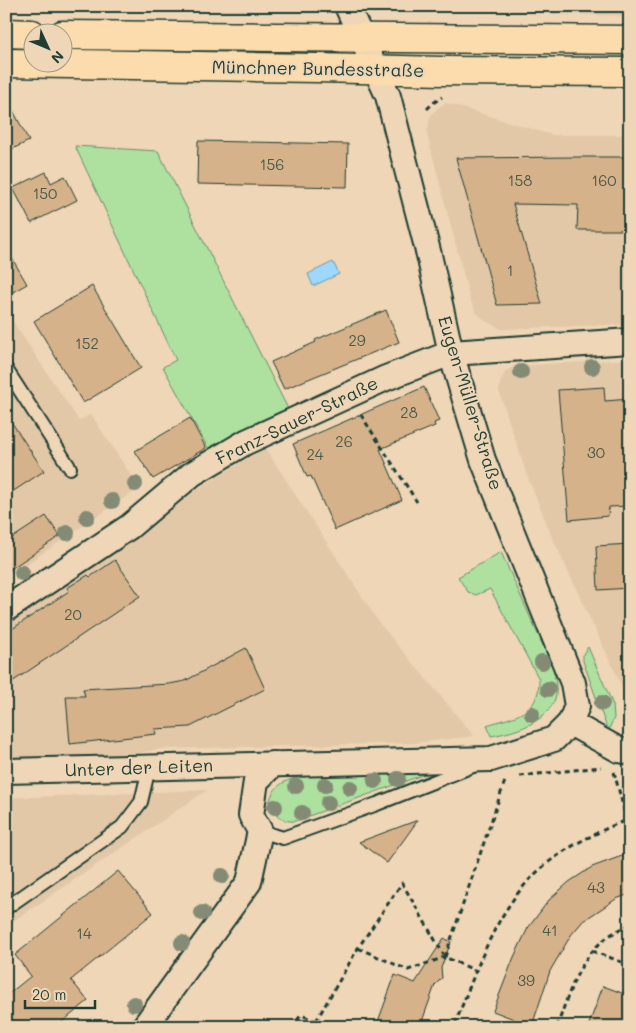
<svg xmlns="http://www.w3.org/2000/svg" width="636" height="1033" font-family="Mali,sans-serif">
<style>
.built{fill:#e2c8a7}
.green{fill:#aee0a0;stroke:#668e6a}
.water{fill:#9ed8fe;stroke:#6b9aad}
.building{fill:#d5b28a;stroke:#1f3d34}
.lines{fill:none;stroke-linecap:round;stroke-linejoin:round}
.lane-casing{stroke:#1f3d34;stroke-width:16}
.street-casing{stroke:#1f3d34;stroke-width:28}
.primary-casing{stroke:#1f3d34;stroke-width:31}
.path{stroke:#1f3d34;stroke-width:3;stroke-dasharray:5 4;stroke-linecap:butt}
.lane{stroke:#eed6b6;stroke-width:12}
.street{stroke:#eed6b6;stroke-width:24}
.primary{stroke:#fcdcac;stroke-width:28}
.tree{fill:#848b75}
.labels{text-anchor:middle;stroke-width:4;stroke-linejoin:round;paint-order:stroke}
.number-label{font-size:15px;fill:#4c5a4a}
.street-label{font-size:18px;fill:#1f3d34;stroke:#eed6b6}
</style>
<rect width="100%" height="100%" fill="#eed6b6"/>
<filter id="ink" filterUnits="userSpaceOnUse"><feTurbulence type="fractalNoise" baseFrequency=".02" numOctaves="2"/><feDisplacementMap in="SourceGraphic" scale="10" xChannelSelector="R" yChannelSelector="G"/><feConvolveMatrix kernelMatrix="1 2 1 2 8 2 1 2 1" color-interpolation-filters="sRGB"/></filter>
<g filter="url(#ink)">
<!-- built -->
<g class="built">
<polygon points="6,6 333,6 335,13 178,11"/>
<polygon points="363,6 630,6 630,16 364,8"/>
<polygon points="446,103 552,135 630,135 630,324 502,329 487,322 476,312 470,299 427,134 430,117 437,108"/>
<polygon points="6,311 79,421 91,414 139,488 6,578"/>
<polygon points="630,359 630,704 553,539 528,478 499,391 501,380 506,371 515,366"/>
<polygon points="265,448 380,624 474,736 414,743 160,749 102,759 6,761 6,621 105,554 157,513"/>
<polygon points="207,790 6,926 6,798"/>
</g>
<!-- green -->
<g class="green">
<polygon points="63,46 308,49 311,53 308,56 63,54"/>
<polygon points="75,146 158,151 288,409 208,448 163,367 176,360"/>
<path d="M501 552 553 668C555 677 558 690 555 699 545 724 514 732 491 736L487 725C514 716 540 715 539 679L490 589 476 595 468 592 458 577Z"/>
<polygon points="588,647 613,705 614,718 608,731 583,661 583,654"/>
<path d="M423 769 428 770V773L295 821C282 822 276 817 269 806 271 787 284 780 302 776Z"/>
</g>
<!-- water -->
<polygon class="water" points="333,262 339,274 313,286 308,274"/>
<!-- building -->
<g class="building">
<polygon points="6,97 29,141 6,152"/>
<polygon points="198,141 348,144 347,187 197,184"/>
<polygon points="578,157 630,157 630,230 577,230 578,205 513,204 542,304 497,305 456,158"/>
<polygon points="46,172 51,183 65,176 77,200 31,223 13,188"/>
<polygon points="6,248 27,284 6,296"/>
<polygon points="92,286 141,368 83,403 34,321"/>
<polygon points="386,310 399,342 284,389 271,362 316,342 315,340"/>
<polygon points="424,387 439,421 434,423 435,426 380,449 402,500 335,530 311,476 307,477 293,444"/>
<polygon points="604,387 605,401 630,399 630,506 609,507 608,516 569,520 558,390"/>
<polygon points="6,414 44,471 6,496"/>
<polygon points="190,418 206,448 153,479 135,451"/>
<polygon points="46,516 60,536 6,572 6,542"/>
<polygon points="630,544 630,588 598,590 596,546"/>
<polygon points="115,560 140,596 6,686 6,633 69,591 67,588 88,575 90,577"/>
<polygon points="246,648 265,689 190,727 155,729 156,734 70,744 66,696 85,696 83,689 169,684 185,681"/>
<polygon points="418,820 387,863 359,842"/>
<polygon points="630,853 630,894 616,899 583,921 571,935 550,971 532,1026 493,1011 514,957 528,928 549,900 569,882 592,867"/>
<polygon points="118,871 153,913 71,980 88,1001 56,1027 6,1027 6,996 31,976 15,955"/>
<polygon points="444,938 451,942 441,968 442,978 435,985 420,1027 376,1027 395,975 415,983"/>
<polygon points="603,986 630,996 630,1027 588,1027"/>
</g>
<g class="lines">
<defs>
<g id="lane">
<polyline points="6,369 70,468"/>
<polyline points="260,831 283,838 377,804 473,766"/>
<polyline points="6,908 122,827 141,802 149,768"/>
</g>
<g id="street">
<polyline points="6,609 129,527 192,474 246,442 386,378 451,353 630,341"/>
<polyline points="570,723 619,750 630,752"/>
<polyline points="6,771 491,759 554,739 570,723 577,706 573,683 483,460 451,353 429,255 388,96 347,6"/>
<polyline points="144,1027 249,882 260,831 251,815 256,781 273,764"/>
</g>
<g id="primary">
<polyline points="6,33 32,34"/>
<polyline points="62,35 630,40"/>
<polyline points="6,63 318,68 443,71 630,72"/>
</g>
</defs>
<!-- lane casing -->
<use href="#lane" class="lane-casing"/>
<!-- street casing -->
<use href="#street" class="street-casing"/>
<!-- primary casing -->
<use href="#primary" class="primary-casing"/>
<!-- path -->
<g class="path">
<polyline points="427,109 433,103 442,97"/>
<polyline points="361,415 417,502"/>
<polyline points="614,772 627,821"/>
<polyline points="520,776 601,767"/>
<polyline points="358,948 408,970 445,957"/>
<polyline points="592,951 630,965"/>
<polyline points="445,957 506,778"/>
<polyline points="316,1021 358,948 402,883 445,957 476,971"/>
<path d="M455 1024C475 974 494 914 534 875 549 860 568 848 587 838 600 832 615 823 630 820"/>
<polyline points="292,1027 301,1015 331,1027"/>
<polyline points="454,1027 455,1024 462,1027"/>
<path d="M557 1027C572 984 583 943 630 925"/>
</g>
<!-- lane -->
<use href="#lane" class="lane"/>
<!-- street -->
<use href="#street" class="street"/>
<!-- primary -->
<use href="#primary" class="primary"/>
</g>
<!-- trees -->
<g class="tree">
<circle cx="592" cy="367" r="8"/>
<circle cx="521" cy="372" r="8"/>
<circle cx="135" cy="484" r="8"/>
<circle cx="112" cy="501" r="8"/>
<circle cx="87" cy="517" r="8"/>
<circle cx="67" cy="533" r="8"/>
<circle cx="22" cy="573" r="8"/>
<circle cx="542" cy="662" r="8"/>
<circle cx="548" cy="689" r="8"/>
<circle cx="602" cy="703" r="8"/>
<circle cx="532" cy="714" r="8"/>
<circle cx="398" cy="779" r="8"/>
<circle cx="375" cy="781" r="8"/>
<circle cx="325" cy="785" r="8"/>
<circle cx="296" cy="786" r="8"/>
<circle cx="350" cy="788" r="8"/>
<circle cx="328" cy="803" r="8"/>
<circle cx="275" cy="807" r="8"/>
<circle cx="302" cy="813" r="8"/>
<circle cx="222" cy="876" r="8"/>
<circle cx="202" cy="913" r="8"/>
<circle cx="182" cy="943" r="8"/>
<circle cx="134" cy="1004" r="8"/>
</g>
</g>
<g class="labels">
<!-- number labels -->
<g class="number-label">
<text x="272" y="170">156</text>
<text x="520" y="186">158</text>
<text x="604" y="186">160</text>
<text x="45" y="199">150</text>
<text x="510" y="276">1</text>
<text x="357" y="346">29</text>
<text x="87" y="349">152</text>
<text x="409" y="418">28</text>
<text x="344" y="447">26</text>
<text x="596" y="458">30</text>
<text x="315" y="460">24</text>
<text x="73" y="620">20</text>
<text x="596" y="893">43</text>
<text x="550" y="936">41</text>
<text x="84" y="939">14</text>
<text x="526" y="986">39</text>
</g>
<!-- street labels -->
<g class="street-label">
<text transform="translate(318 69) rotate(1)" y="6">Münchner Bundesstraße</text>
<text transform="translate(470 403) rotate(73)" y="6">Eugen-Müller-Straße</text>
<text transform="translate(297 421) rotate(-26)" y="6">Franz-Sauer-Straße</text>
<text transform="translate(139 768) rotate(-2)" y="6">Unter der Leiten</text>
</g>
</g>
<!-- margin -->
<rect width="636" height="1033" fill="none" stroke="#eed6b6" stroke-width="25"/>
<rect x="12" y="12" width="611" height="1008" fill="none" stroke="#1f3d34" stroke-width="2" filter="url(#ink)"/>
<!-- north arrow -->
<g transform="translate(48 48) rotate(134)"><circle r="24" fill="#eed6b6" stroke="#9b9982"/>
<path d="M0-4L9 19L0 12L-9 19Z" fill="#1f3d34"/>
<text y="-8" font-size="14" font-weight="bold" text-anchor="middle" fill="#1f3d34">N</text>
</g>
<!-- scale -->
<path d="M25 1000v8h70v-8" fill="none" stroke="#1f3d34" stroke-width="2.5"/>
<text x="32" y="1000" font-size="15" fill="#1f3d34" stroke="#eed6b6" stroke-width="4" paint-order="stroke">20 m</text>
</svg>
